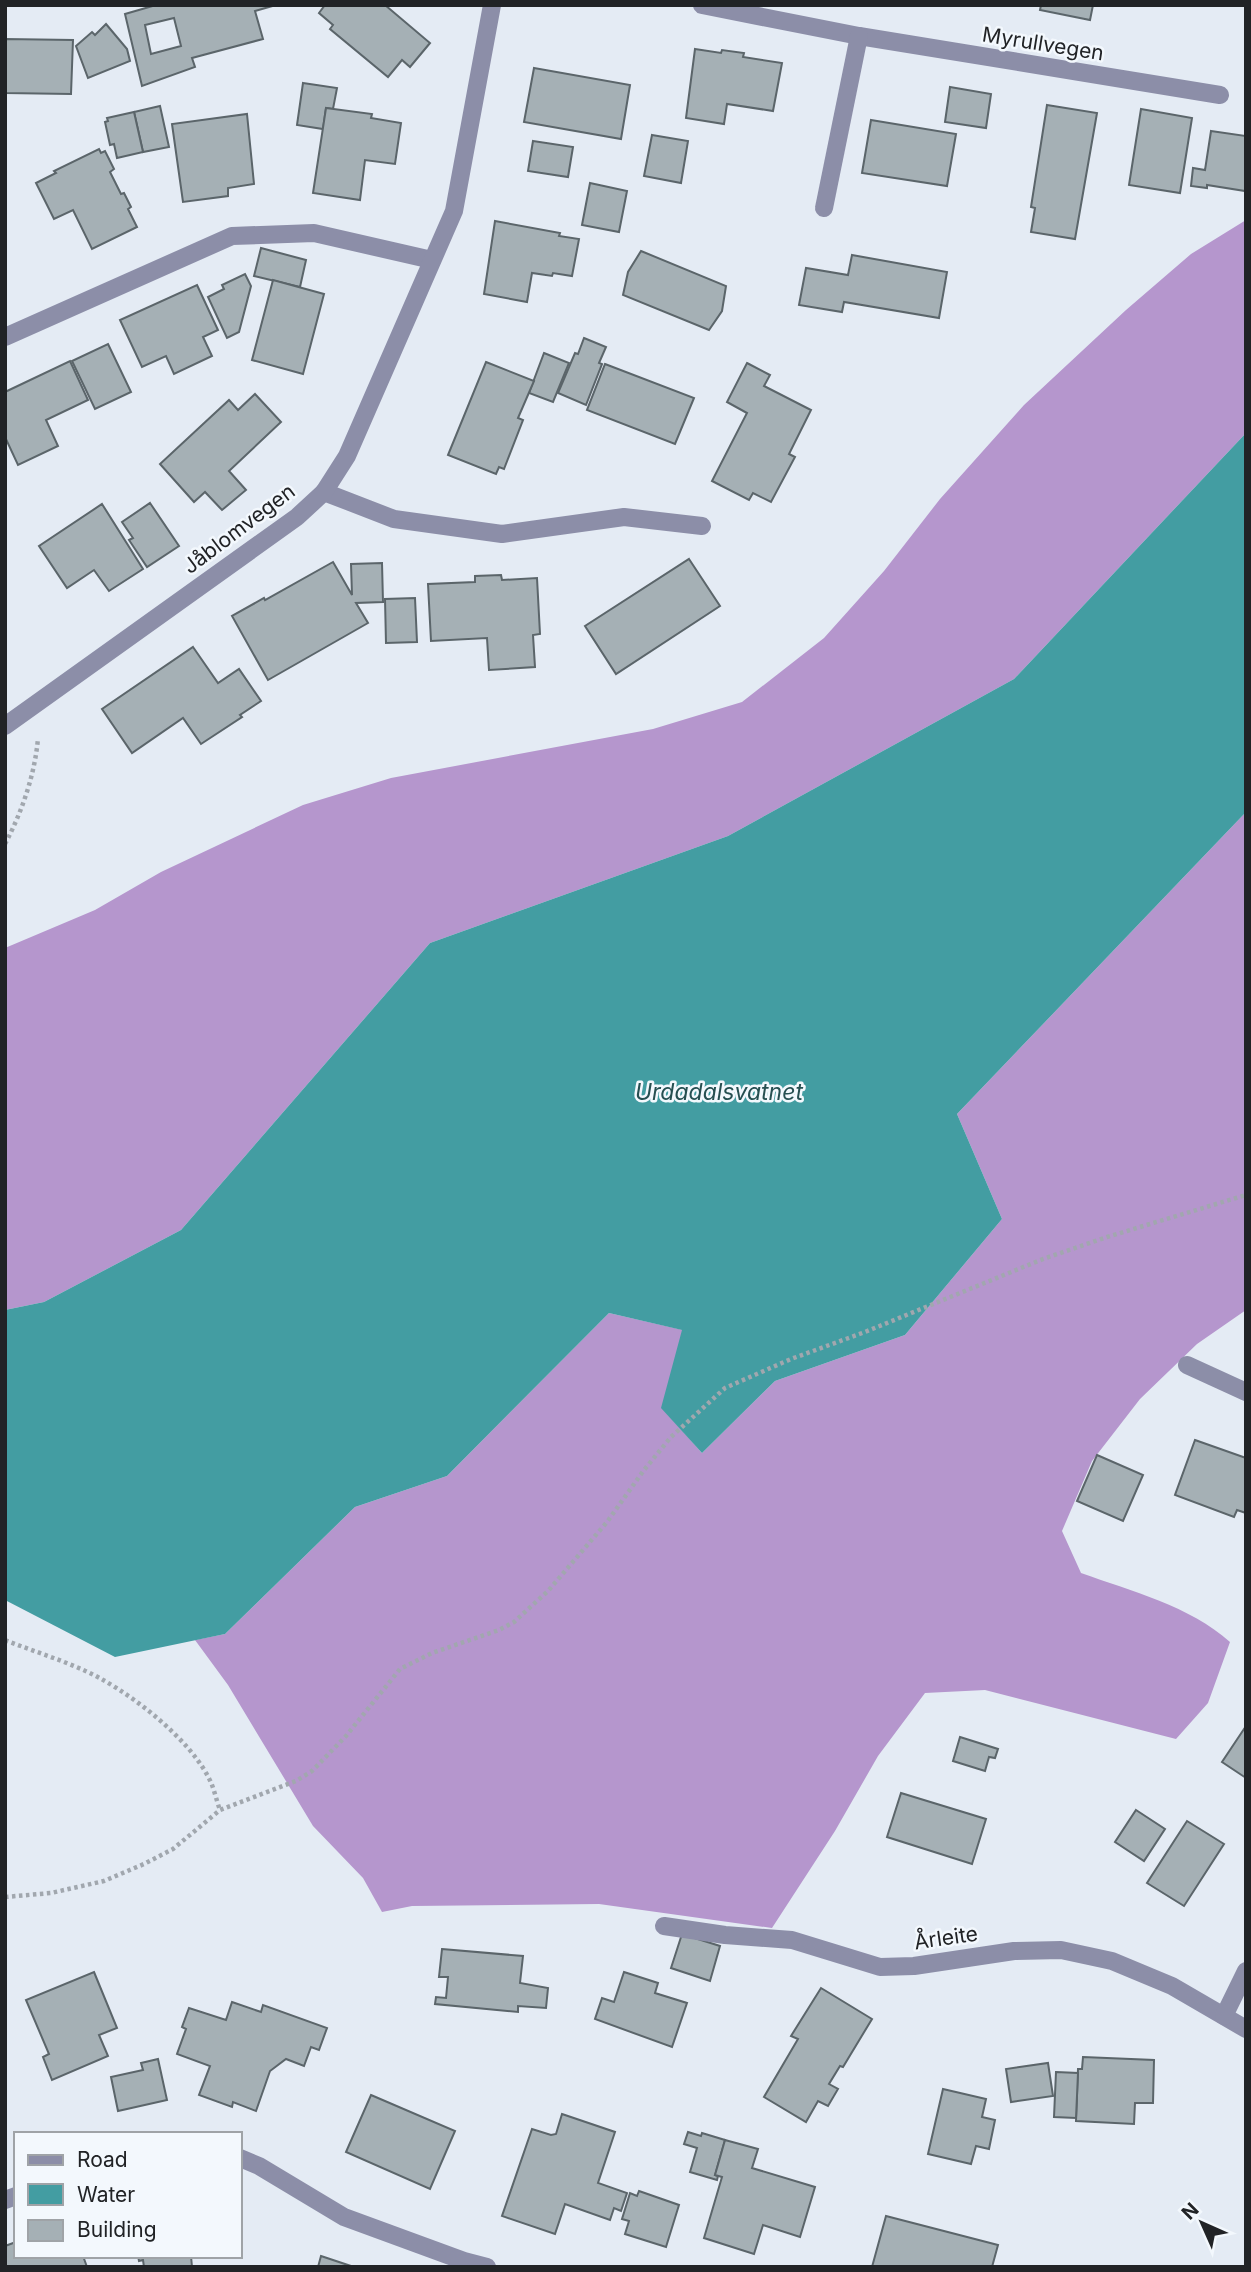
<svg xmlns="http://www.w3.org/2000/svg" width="1251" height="2272" font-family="Inter,sans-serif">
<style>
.forest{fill:#b596cd}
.water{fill:#439da2}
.building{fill:#a5b0b5;stroke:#5b656a;stroke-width:2;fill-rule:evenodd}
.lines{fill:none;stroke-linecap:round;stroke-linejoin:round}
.path{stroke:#a1a7ae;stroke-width:4.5;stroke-dasharray:3.5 3.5;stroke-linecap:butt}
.minor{stroke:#8c8ea8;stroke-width:18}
.labels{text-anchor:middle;stroke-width:5;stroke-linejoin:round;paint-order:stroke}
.street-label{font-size:21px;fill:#212326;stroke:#f3f8fd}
.water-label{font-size:23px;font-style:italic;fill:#264f51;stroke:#f3f8fd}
</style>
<rect width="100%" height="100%" fill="#e4ebf4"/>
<!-- forest -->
<g class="forest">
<polygon points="1246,220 1246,433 1014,679 728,836 430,943 181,1230 44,1302 5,1310 5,948 95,910 161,872 303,805 391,778 653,729 742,702 824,638 884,571 940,499 1024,405 1126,310 1191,254"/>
<path d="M1246 812V1310L1197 1344 1140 1399 1092 1461 1062 1531 1081 1573C1131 1591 1190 1606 1230 1642L1208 1703 1176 1739 985 1690 925 1693 878 1756 835 1831 772 1928 599 1904 412 1906 382 1912 363 1878 313 1826 228 1685 195 1640 225 1634 355 1507 447 1476 609 1313 683 1330 662 1408 702 1453 775 1381 905 1335 1002 1219 957 1114Z"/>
</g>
<!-- water -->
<polygon class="water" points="1246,433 1246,812 957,1114 1002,1219 905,1335 775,1381 702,1453 661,1408 682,1330 609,1313 447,1476 355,1507 225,1634 115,1657 5,1600 5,1310 44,1302 181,1230 430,943 728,836 1014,679"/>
<!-- building -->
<g class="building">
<path d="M156 5H276L255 11 263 39 192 58 195 67 142 86 125 14ZM174 18 181 46 151 54 145 25Z"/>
<polygon points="325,5 385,5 430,43 410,67 402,60 388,77 330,29 333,25 319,13"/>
<polygon points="1041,5 1093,5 1090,20 1040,10"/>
<polygon points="106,24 127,49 130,61 88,78 76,46 92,32 95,35"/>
<polygon points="5,39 73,40 71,94 5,93"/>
<polygon points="695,49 721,53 722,50 744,53 743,57 782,63 773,111 727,104 724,124 686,118"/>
<polygon points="534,68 630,85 621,139 524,122"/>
<polygon points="303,83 337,88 333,109 326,108 323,129 297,125"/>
<polygon points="950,87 991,94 986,128 945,122"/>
<polygon points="1047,105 1097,113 1075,239 1031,232 1035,208 1031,207"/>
<polygon points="160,106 169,147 143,152 134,112"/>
<polygon points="326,108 372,114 371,118 401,123 395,164 365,160 360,200 313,193"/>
<polygon points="1141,109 1192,118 1180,193 1129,185"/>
<polygon points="134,112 143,152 117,158 114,144 110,145 105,122 108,121 107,118"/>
<polygon points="247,114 254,184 228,188 228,196 183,202 172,124"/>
<polygon points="871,120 956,134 947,186 862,173"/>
<polygon points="1211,131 1246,136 1245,191 1207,185 1207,188 1191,186 1193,168 1205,170"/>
<polygon points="652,135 688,141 681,183 644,176"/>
<polygon points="533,141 573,147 568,177 528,171"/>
<polygon points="99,149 101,153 105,151 114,169 110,172 121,194 124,193 131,207 128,209 137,227 92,249 73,210 54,219 36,183 56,173 54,171"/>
<polygon points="590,183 627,191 619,232 582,225"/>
<polygon points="495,221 560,233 559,236 579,239 572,276 553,273 552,276 532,273 527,302 484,294"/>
<polygon points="261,248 306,260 300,287 254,276"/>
<polygon points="641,251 726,286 722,311 709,330 623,295 628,272"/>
<polygon points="852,255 947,272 939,318 844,302 842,312 799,305 806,268 848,275"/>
<polygon points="245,274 251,286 239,332 227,338 208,297 224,289 222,285"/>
<polygon points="273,280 324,294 303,374 252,360"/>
<polygon points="197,285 218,330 203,337 212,356 174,374 166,356 142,367 120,320"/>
<polygon points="584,338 606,347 599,363 602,364 586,405 558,393 575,353 578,354"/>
<polygon points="108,344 131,392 95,409 72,361"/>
<polygon points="544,353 569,363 553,402 529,393"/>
<polygon points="70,361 88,400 46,420 58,446 18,465 5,437 5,392"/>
<polygon points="486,362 534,381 518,418 523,420 504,469 499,467 496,474 448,455"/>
<polygon points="747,363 770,375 764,386 811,410 789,454 795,457 771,502 753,493 749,500 712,481 747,413 727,402"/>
<polygon points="605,364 694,398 675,444 587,410"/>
<polygon points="255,394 281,422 229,471 246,490 222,510 205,492 194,502 160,464 229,400 238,410"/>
<polygon points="150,503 179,546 147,567 129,540 133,538 122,522"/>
<polygon points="102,504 143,569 109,591 94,570 67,588 39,546"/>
<polygon points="689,559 720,606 616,674 585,626"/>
<polygon points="333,562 352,595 351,564 382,563 383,602 356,603 368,623 268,680 232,616 264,598 265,600"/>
<polygon points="501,575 502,580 537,578 540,634 533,635 535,667 489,670 487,638 431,641 428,584 475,582 475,576"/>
<polygon points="415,598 417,642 386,643 385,599"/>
<polygon points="193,647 218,683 239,669 261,701 240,715 242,717 201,744 183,718 132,753 102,709"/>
<polygon points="1195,1440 1246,1458 1246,1513 1237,1510 1234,1517 1175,1495"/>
<polygon points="1097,1455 1143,1475 1123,1521 1077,1501"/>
<polygon points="1246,1726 1246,1778 1222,1762"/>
<polygon points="960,1737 998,1749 995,1758 989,1757 985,1771 953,1761"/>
<polygon points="901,1793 986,1819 972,1864 887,1837"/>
<polygon points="1136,1810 1165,1829 1144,1861 1115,1842"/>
<polygon points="1187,1821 1224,1844 1184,1906 1147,1883"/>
<polygon points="682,1934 720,1946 710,1981 671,1968"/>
<polygon points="442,1949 523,1956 520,1983 548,1988 546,2008 518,2006 518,2012 435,2004 436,1997 446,1998 448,1977 439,1977"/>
<polygon points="94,1972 117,2028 99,2035 108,2056 52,2080 43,2057 49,2054 26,2000"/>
<polygon points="624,1972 658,1983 655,1993 687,2003 672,2047 595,2019 602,1998 614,2002"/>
<polygon points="821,1988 872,2019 843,2067 840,2066 829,2084 838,2089 828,2106 818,2101 806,2122 764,2097 798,2039 791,2036"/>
<polygon points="232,2002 261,2012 263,2005 327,2028 319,2050 311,2047 304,2066 286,2059 270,2071 256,2111 233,2102 232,2107 199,2095 210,2066 177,2054 186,2029 182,2027 189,2008 226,2020"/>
<polygon points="1083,2057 1154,2060 1153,2103 1135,2103 1134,2124 1076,2121 1078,2069 1082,2069"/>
<polygon points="158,2059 167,2100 118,2111 111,2077 143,2070 141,2063"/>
<polygon points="1048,2063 1053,2096 1011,2102 1006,2069"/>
<polygon points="1056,2072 1078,2073 1076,2118 1054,2117"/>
<polygon points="943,2089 986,2099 982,2117 995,2120 989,2149 976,2146 971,2164 928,2154"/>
<polygon points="371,2095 455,2131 430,2189 346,2152"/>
<polygon points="562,2114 615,2132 598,2183 627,2193 621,2211 614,2208 610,2220 565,2204 555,2234 502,2216 532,2129 551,2135 556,2134"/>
<polygon points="688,2132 701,2136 702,2133 725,2140 715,2175 718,2176 717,2180 690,2172 697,2148 684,2144"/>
<polygon points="725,2140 758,2149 752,2168 815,2187 800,2237 763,2225 754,2254 704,2238 722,2177 715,2175"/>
<polygon points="639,2191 679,2205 666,2247 625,2234 629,2221 622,2219 630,2193 637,2196"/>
<polygon points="886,2216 998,2245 992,2267 872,2267"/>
<polygon points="16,2242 16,2256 83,2256 87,2267 5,2267 5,2246"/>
<polygon points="138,2256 191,2256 192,2267 144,2267 143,2260 139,2261"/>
<polygon points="321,2256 354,2267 318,2267"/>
</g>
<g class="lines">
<!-- path -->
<g class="path">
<path d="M5 844C22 812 35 774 38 738"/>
<path d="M5 1640C30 1650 56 1658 81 1669 124 1687 194 1740 212 1785 215 1793 217 1802 220 1810"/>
<polyline points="5,1897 51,1893 104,1881 144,1864 173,1849 220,1810 296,1781 312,1771 346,1736 400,1669 432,1653 499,1630 514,1622 548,1591 607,1522 644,1470 671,1437 725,1388 791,1359 865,1332 1043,1259 1107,1237 1246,1195"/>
</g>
<!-- minor -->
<g class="minor">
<polyline points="702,5 859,36 1220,95"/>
<polyline points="824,208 859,36"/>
<polyline points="5,337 232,236 314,233 432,260"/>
<polyline points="324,492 394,519 502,534 624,517 702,526"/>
<polyline points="5,726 297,517 324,492 347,456 454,211 492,5"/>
<polyline points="1187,1365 1246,1392"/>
<polyline points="664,1926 725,1935 792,1940 880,1967 914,1966 1014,1951 1061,1950 1112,1961 1172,1986 1246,2029"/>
<polyline points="1224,2016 1246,1971"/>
<polyline points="240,2158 259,2166 344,2217 464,2261 487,2267"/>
<polyline points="5,2200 16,2196"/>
</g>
</g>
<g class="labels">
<!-- street labels -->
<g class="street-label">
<text transform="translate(1043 44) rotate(9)" y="7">Myrullvegen</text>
<text transform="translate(239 529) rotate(-37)" y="7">Jåblomvegen</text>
<text transform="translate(946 1938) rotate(-8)" y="7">Årleite</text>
</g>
<!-- water labels -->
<g class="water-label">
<text x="719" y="1100">Urdadalsvatnet</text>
</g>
</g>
<!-- border -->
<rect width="1251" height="2272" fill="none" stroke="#212326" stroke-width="14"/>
<!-- legend -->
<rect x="14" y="2132" width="228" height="126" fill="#f3f8fd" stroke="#9fa3a7" stroke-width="2"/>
<rect x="28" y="2155" width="35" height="10" fill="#8c8ea8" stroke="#9fa3a7" stroke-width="2"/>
<text x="77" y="2167" font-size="21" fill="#212326">Road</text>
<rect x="28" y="2184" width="35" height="21" fill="#439da2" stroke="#9fa3a7" stroke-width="2"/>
<text x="77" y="2202" font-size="21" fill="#212326">Water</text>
<rect x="28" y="2220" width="35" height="21" fill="#a5b0b5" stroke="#9fa3a7" stroke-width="2"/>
<text x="77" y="2237" font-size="21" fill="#212326">Building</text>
<!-- north arrow -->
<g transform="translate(1202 2223) rotate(315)" stroke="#f3f8fd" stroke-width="5" paint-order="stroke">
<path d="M0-5L12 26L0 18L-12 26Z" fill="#212326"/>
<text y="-10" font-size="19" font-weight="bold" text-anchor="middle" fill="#212326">N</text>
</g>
</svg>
